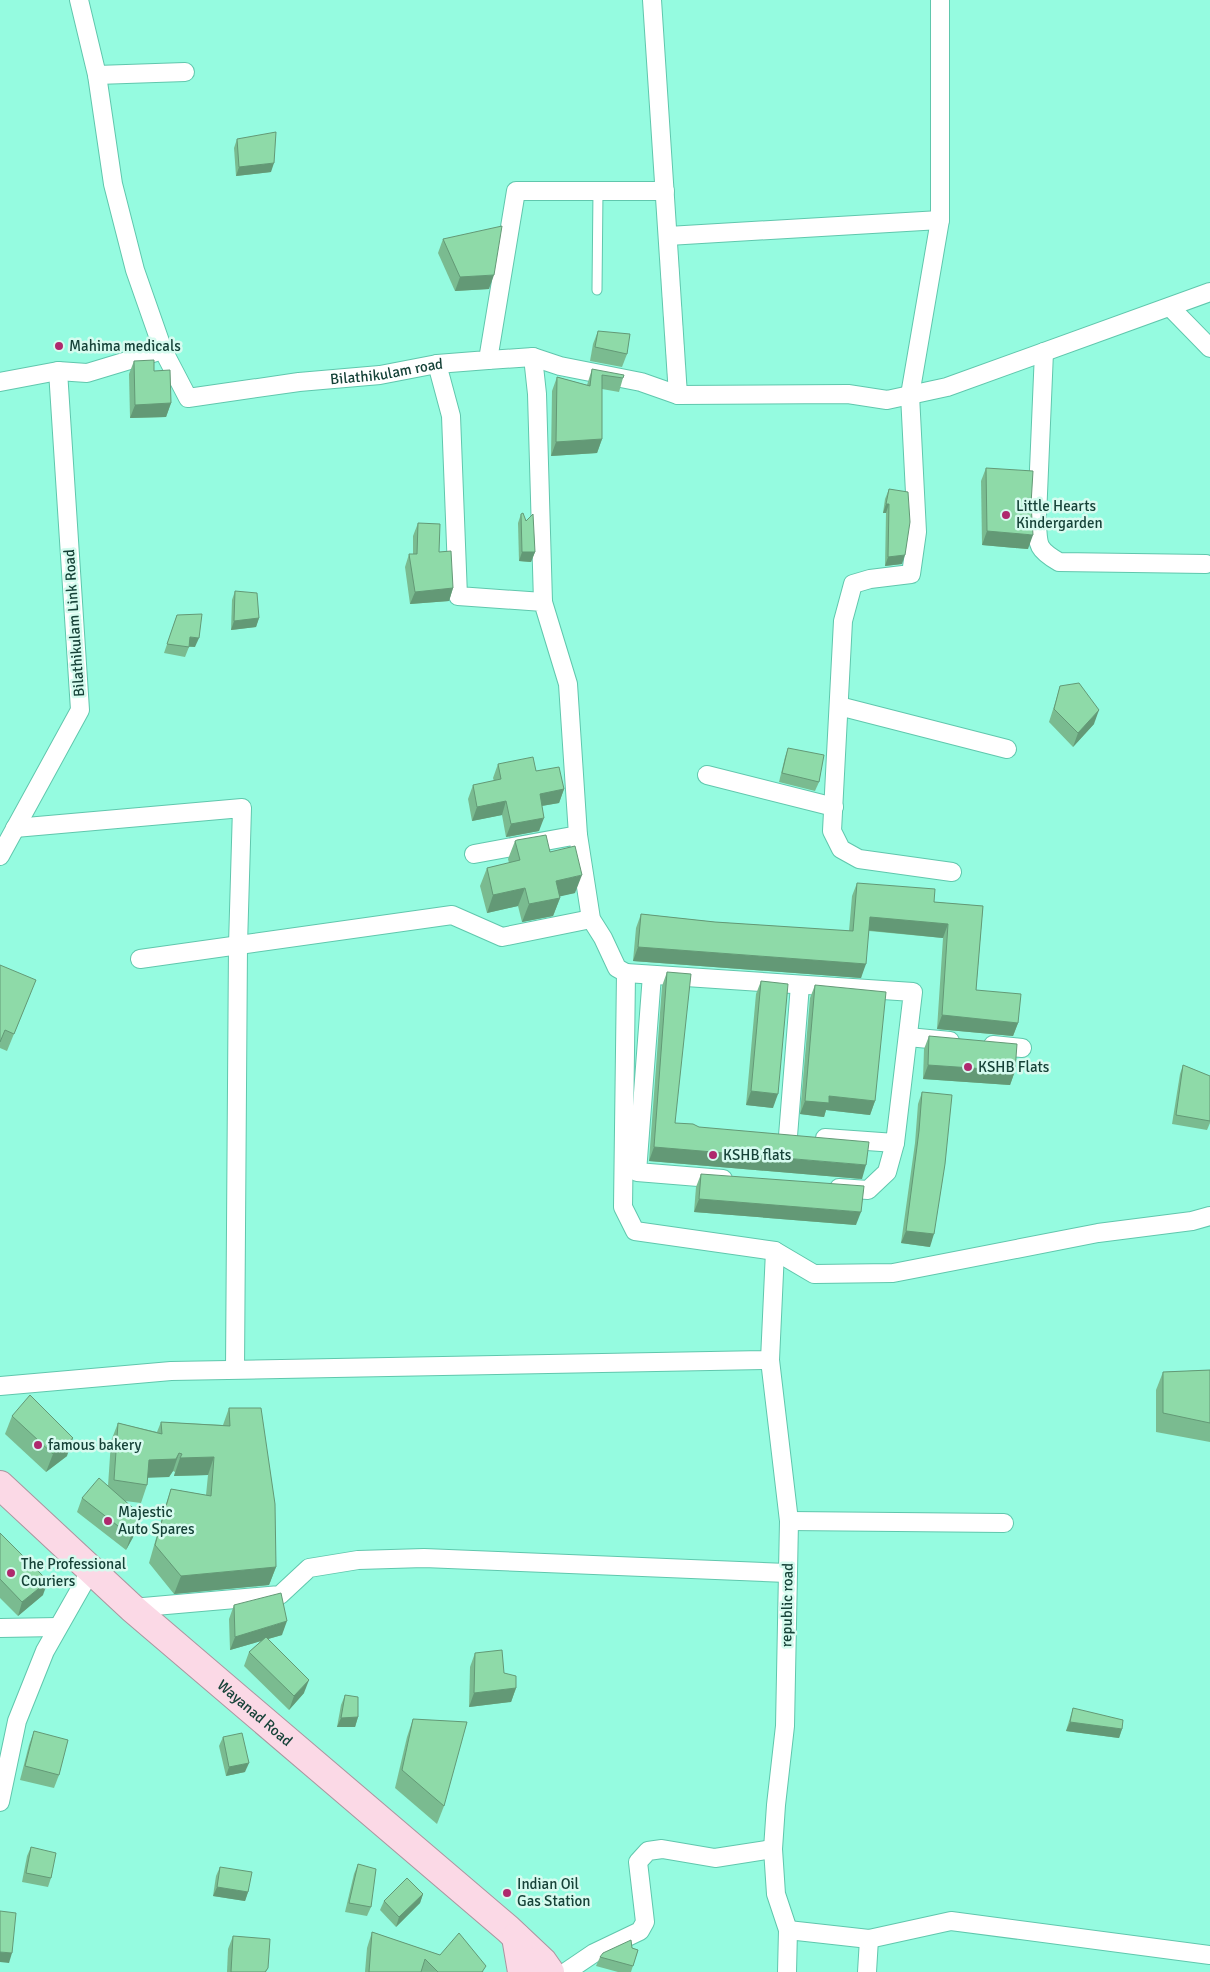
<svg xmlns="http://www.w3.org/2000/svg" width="1210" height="1972" font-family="Signika,sans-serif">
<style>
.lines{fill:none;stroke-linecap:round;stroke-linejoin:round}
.service-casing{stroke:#60c7ad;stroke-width:11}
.minor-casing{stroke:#60c7ad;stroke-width:20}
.primary-casing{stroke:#aa949e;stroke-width:30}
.service{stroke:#fff;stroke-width:9}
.minor{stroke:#fff;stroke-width:18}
.primary{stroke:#fbd9e6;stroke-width:28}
.wall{fill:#7abb90}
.shaded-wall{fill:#639976}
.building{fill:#8edaa8;stroke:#639976}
.poi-dot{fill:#af296d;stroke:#d6fbef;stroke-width:2}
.labels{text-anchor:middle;stroke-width:5;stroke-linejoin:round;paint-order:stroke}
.poi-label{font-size:15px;fill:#164238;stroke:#d6fbef;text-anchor:start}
.street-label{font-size:15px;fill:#164238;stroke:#d6fbef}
</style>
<rect width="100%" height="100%" fill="#95fbe0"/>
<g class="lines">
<defs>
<polyline id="service" points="597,290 598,191"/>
<g id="minor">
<polyline points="79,0 97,75 113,184 135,270 163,350"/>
<polyline points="652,0 678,395"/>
<polyline points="940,0 940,220 910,395 917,532 911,574 870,579 853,584 843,621 832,831 841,849 859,859 952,872"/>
<polyline points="97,75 185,72"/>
<polyline points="668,236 940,220"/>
<polyline points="1170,307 1210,348"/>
<path d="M1044 352 1037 517C1038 544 1035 548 1059 562L1206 564"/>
<polyline points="533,357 537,394 543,602"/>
<polyline points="488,360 533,357 560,366 641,382 678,395 848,394 887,400 947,387 1210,292"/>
<polyline points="437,364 451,416 458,596 543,602 568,684 578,835 474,854"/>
<path id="s1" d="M0 382 58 371 87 373 163 350 188 398 299 382 380 375 437 364 488 360 516 191H665"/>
<polyline points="839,706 1007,749"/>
<polyline points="707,775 834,807"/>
<polyline points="15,828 242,808 238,945 235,1369"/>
<polyline points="578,835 591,919 603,938 617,968 626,973 623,1207 635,1231 775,1251 814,1274 893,1273 1098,1233 1192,1221 1210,1216"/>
<polyline points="0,856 80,710 58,371"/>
<polyline points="140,959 452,915 502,937 591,919"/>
<polyline points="626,973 913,992 895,1143 825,1138"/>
<polyline points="652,975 637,1172 723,1179"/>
<polyline points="908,1037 950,1041"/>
<polyline points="993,1045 1022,1048"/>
<polyline points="788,1136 800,985"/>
<polyline points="839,1188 868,1190 887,1172 895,1143"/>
<polyline points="770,1360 789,1521 785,1726 776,1805 773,1849 776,1894 788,1930 787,1972"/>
<polyline points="0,1386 171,1371 770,1360 775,1251"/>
<polyline points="789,1521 1004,1523"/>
<polyline points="132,1608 280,1595 309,1568 358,1560 424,1558 787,1573"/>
<polyline points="0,1628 58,1627"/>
<polyline points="0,1802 17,1721 45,1651 91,1570"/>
<polyline points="788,1930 869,1939 951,1921 1210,1955"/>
<polyline points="566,1972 594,1953 640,1931 645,1922 638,1862 648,1851 662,1849 715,1858 773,1849"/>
<polyline points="867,1972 869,1939"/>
</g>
<g id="primary">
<path id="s2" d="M0 1485 132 1608 508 1929 543 1962 550 1972"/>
<polyline points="516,1937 522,1972"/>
</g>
</defs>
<!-- service casing -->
<use href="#service" class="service-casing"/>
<!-- minor casing -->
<use href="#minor" class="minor-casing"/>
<!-- primary casing -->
<use href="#primary" class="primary-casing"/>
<!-- service -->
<use href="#service" class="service"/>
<!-- minor -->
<use href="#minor" class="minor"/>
<!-- primary -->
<use href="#primary" class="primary"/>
</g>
<!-- wall -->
<g class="wall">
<polygon points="237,139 271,172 236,176 234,148"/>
<polygon points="443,239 489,289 455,291 438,253"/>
<polygon points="598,331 627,354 622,367 590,361 593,344"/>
<polygon points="134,361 154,371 171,403 166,417 130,418 129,374"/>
<polygon points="592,369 623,378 619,392 602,389 602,439 597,453 551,456 552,391 557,377 587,385"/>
<polygon points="986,468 1031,504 1028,549 982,545 981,481"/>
<polygon points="889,489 902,564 885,566 886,513 883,513 885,499"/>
<polygon points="521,514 535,552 531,562 519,561 518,523"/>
<polygon points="418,523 439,552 453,588 449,601 410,604 405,567 409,554 413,554 413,536"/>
<polygon points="235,591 259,618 256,627 231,630 232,600"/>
<polygon points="177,615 195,647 189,647 185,657 164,653"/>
<polygon points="1060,686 1094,724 1073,747 1049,722 1056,700"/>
<polygon points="788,748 819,782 815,791 779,782 785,757"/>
<polygon points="498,764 536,771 564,789 559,803 542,806 539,831 506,837 502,815 472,821 468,799 473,785 494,781 493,778"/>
<polygon points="515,841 550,852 575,893 559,896 560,898 553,916 522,922 518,906 487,913 480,886 487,868 509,863 508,859"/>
<polygon points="857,883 934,902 983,906 976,990 1018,1023 1013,1036 937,1029 943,938 869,931 861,978 633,961 636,928 641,914 715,922 849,931 852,896"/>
<polygon points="0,965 29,997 7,1051 0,1048"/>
<polygon points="667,972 675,1123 862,1179 649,1161 662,986"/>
<polygon points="761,981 773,1108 746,1105 756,994"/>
<polygon points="815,985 875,1101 870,1115 826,1110 824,1117 800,1114 810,998"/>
<polygon points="929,1036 1015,1071 1010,1085 923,1079 924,1049"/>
<polygon points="1183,1065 1210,1076 1210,1123 1207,1130 1172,1124 1180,1074"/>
<polygon points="922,1092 930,1247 901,1243 915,1143 918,1104"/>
<polygon points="701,1174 856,1225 694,1212 696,1187"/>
<polygon points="1210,1370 1210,1442 1156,1432 1156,1390 1163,1372"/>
<polygon points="229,1408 276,1567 269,1585 174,1594 149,1563 165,1507 171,1489 206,1495 208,1475 174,1476 175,1472 173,1471 169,1477 148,1477 147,1485 141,1503 125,1501 137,1530 126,1550 77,1512 82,1498 108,1486 111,1441 118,1423 157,1432 161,1422 223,1425"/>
<polygon points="12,1416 67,1456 46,1472 5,1434"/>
<polygon points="0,1533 43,1595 18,1616 0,1598"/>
<polygon points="234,1605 282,1635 268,1639 304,1693 289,1710 244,1666 249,1652 261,1641 230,1650 229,1619"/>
<polygon points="475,1653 504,1673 516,1688 511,1702 469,1707 470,1667"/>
<polygon points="345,1695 358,1717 355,1727 337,1727 341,1705"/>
<polygon points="1073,1708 1122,1729 1119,1738 1066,1731"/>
<polygon points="413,1719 444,1806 437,1824 395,1788 407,1737"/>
<polygon points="34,1731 59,1775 54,1788 20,1780 29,1745"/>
<polygon points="223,1737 245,1772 226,1776 219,1746"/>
<polygon points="31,1847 51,1878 48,1887 22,1882 27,1856"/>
<polygon points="358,1864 371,1907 367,1916 345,1912 354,1874"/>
<polygon points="220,1867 248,1892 245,1901 213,1896 216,1876"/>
<polygon points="423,1894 420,1903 396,1927 380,1910 384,1901"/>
<polygon points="372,1932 440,1955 484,1972 365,1972 367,1948"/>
<polygon points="233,1936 268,1968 266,1972 227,1972 228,1949"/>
<polygon points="632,1948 638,1950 631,1972 618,1972 596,1966 600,1957"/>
</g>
<!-- shaded-wall -->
<g class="shaded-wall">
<polygon points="274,163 271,172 236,176 239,167"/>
<polygon points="494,275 489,289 455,291 460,277"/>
<polygon points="171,403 166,417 130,418 135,405"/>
<polygon points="602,439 597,453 551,456 556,442"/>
<polygon points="886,504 889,504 886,513 883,513"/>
<polygon points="987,531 1033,535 1028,549 982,545"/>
<polygon points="522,552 535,552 531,562 519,561"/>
<polygon points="905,555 902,564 885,566 888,557"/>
<polygon points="453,588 449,601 410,604 415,592"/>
<polygon points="259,618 256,627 231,630 234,621"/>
<polygon points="190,637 199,638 195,647 187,646"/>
<polygon points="1099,710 1094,724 1073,747 1078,733"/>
<polygon points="564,789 559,803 535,807 540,794"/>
<polygon points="506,801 502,815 472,821 477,807"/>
<polygon points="544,818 539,831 506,837 511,824"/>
<polygon points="582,875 575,893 549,899 556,881"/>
<polygon points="525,888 518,906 487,913 493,895"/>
<polygon points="560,898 553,916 522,922 529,904"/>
<polygon points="870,917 948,924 943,938 865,930"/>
<polygon points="638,947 866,964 861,978 633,961"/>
<polygon points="942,1015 1018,1023 1013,1036 937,1029"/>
<polygon points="928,1065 1015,1071 1010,1085 923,1079"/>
<polygon points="751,1091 778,1094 773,1108 746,1105"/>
<polygon points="829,1096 875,1101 870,1115 826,1110 824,1117 800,1114 805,1101"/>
<polygon points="654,1147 866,1165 862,1179 649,1161"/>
<polygon points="699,1199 861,1212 856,1225 694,1212"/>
<polygon points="906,1231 934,1234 930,1247 901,1243"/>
<polygon points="73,1438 67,1456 46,1472 53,1454"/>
<polygon points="179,1453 173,1471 169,1477 143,1478 149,1460"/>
<polygon points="214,1457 208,1475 174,1476 180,1458"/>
<polygon points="142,1516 137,1530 126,1550 131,1536"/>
<polygon points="276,1567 269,1585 174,1594 181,1576"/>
<polygon points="48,1581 43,1595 18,1616 22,1602"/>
<polygon points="287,1621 282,1635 230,1650 235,1637"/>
<polygon points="309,1680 304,1693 289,1710 294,1696"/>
<polygon points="516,1688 511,1702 469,1707 474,1693"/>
<polygon points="358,1717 355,1727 337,1727 341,1718"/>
<polygon points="1070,1722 1122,1729 1119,1738 1066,1731"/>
<polygon points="249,1763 245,1772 226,1776 229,1767"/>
<polygon points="217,1887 248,1892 245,1901 213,1896"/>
<polygon points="423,1894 420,1903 396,1927 399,1917"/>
<polygon points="0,1952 12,1953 9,1963 0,1962"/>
</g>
<!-- building -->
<g class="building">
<polygon points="276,132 274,163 239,167 237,139"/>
<polygon points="502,226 494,275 460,277 443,239"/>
<polygon points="598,331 630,334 627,354 595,347"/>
<polygon points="154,360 154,371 170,370 171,403 135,405 134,361"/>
<polygon points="592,369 624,375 623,378 602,375 602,439 556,442 557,377 590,386"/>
<polygon points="986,468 1033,471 1031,504 1033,535 987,531"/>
<polygon points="889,489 908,492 910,522 905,555 888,557 889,504 886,504"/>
<polygon points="523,513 526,521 533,514 535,552 522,552 521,514"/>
<polygon points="418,523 440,524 439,552 451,551 453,588 415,592 409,554 417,554"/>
<polygon points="235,591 257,593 259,618 234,621"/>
<polygon points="202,614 199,638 190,637 189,647 167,644 177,615"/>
<polygon points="1079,683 1099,710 1078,733 1054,709 1060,686"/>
<polygon points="788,748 824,755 819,782 782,773"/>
<polygon points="533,757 536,771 559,767 564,789 540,794 544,818 511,824 506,801 477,807 473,785 501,779 498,764"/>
<polygon points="546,835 550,852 575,846 582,875 556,881 560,898 529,904 525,888 493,895 487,868 520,860 515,841 517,840"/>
<polygon points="857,883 935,889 934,902 983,906 976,990 1021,994 1018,1023 942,1015 948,924 870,917 866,964 638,947 641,914 715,922 853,931"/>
<polygon points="0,965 36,980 14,1034 5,1030 0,1042"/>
<polygon points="667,972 691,974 675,1123 693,1124 699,1127 869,1142 866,1165 654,1147"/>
<polygon points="761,981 788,984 778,1094 751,1091"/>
<polygon points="815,985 886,992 875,1101 829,1096 829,1103 805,1101"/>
<polygon points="929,1036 1017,1044 1015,1071 928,1065"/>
<polygon points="1183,1065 1210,1076 1210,1121 1176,1115"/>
<polygon points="922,1092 952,1095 945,1164 934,1234 906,1231 919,1131"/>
<polygon points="701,1174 864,1186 861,1212 699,1199"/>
<polygon points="1210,1370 1210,1423 1163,1413 1163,1372"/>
<polygon points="30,1395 73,1438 53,1454 12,1416"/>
<polygon points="229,1408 261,1408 275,1504 276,1567 181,1576 155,1545 171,1489 211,1496 214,1457 180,1458 182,1454 179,1453 176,1459 149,1460 147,1485 114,1480 118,1423 162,1434 161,1422 230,1426"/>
<polygon points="99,1478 142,1516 131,1536 82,1498"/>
<polygon points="0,1533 48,1581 22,1602 0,1579"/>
<polygon points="281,1593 287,1621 235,1637 234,1605"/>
<polygon points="266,1637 309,1680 294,1696 249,1652"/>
<polygon points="502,1650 504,1673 516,1676 516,1688 474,1693 475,1653"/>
<polygon points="345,1695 358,1697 358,1717 341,1718"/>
<polygon points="1073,1708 1123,1720 1122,1729 1070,1722"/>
<polygon points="413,1719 467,1722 444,1806 402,1770"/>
<polygon points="34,1731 68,1740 59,1775 25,1766"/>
<polygon points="242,1733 249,1763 229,1767 223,1737"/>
<polygon points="31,1847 56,1853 51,1878 26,1873"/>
<polygon points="358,1864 376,1869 371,1907 349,1903"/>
<polygon points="220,1867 252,1872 248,1892 217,1887"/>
<polygon points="407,1878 423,1894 399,1917 384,1901"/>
<polygon points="0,1911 16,1913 12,1953 0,1952"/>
<polygon points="372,1932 440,1955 459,1933 486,1966 482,1972 438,1972 425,1959 421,1972 369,1972"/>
<polygon points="233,1936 270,1939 268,1968 265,1972 231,1972"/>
<polygon points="631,1940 632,1948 638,1950 633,1966 600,1957 603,1953"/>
</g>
<!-- markers -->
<g class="poi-dot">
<circle cx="59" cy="346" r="5"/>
<circle cx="1006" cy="515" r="5"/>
<circle cx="968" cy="1067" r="5"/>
<circle cx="713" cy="1155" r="5"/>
<circle cx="38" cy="1445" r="5"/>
<circle cx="108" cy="1521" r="5"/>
<circle cx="11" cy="1573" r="5"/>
<circle cx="507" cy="1893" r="5"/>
</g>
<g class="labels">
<!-- poi labels -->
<g class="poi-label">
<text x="69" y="351">Mahima medicals</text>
<text x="1016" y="511">Little Hearts<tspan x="1016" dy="17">Kindergarden</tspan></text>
<text x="978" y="1072">KSHB Flats</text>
<text x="723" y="1160">KSHB flats</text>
<text x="48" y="1450">famous bakery</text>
<text x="118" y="1517">Majestic<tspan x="118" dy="17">Auto Spares</tspan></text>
<text x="21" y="1569">The Professional<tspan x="21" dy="17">Couriers</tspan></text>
<text x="517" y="1889">Indian Oil<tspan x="517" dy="17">Gas Station</tspan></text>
</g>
<!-- street labels -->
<g class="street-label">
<text dy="5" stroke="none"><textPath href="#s1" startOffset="422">Bilathikulam road</textPath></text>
<text transform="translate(74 623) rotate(-94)" y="5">Bilathikulam Link Road</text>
<text transform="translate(787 1605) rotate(-89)" y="5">republic road</text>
<text dy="5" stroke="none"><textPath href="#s2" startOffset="342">Wayanad Road</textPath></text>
</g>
</g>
</svg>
